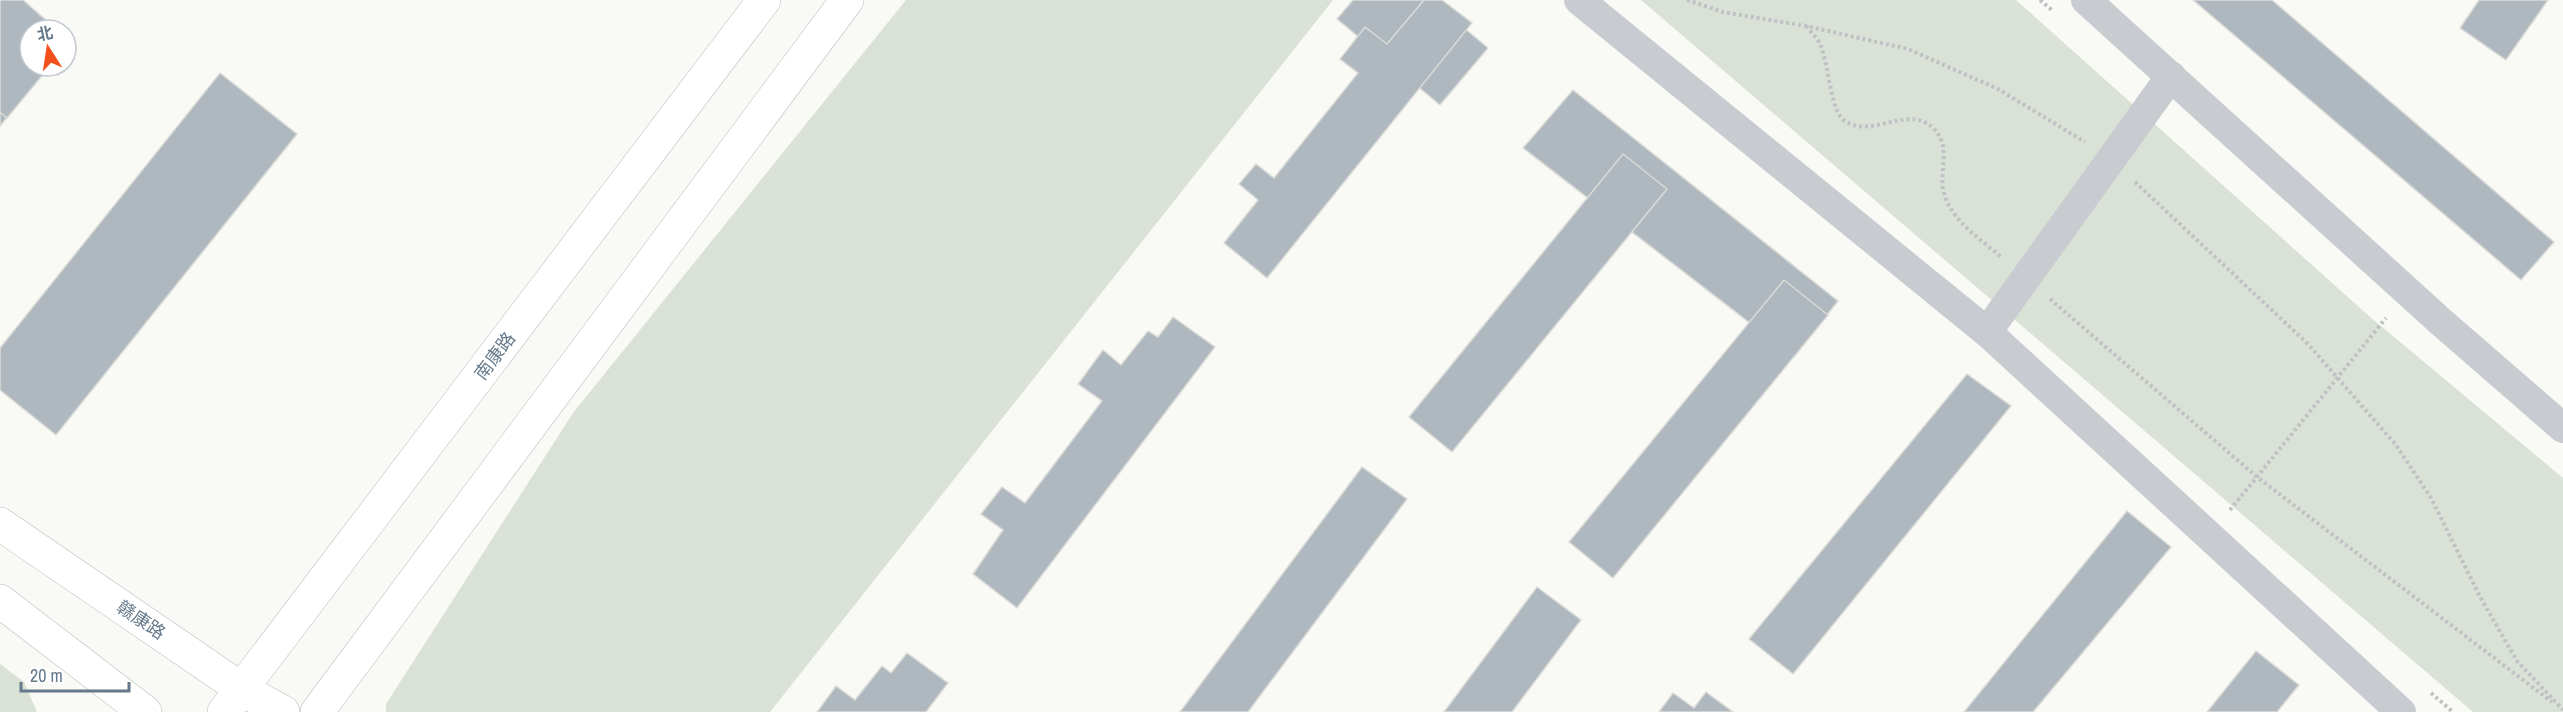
<svg xmlns="http://www.w3.org/2000/svg" width="2563" height="712" font-family="'Archivo Narrow','Noto Sans SC',sans-serif">
<style>
.green{fill:#dae1d6}
.building{fill:#afb8be;stroke:#dbdbd8;stroke-width:1.5}
.lines{fill:none;stroke-linecap:round;stroke-linejoin:round}
.secondary-casing{stroke:#b8bec3;stroke-width:34}
.path{stroke:#bfc2c4;stroke-width:4;stroke-dasharray:3 3;stroke-linecap:butt}
.minor{stroke:#c8ccd0;stroke-width:30}
.secondary{stroke:#fff;stroke-width:33}
.labels{text-anchor:middle;stroke-width:6;stroke-linejoin:round;paint-order:stroke}
.street-label{font-size:18px;fill:#65798a;stroke:#fff}
</style>
<rect width="100%" height="100%" fill="#f9f9f6"/>
<!-- green -->
<g class="green">
<polygon points="906,0 1333,0 770,712 386,712 386,704 573,413"/>
<polygon points="1641,0 2016,0 2369,316 2563,478 2563,712 2473,712"/>
<polygon points="0,664 24,682 37,712 0,712"/>
</g>
<!-- building -->
<g class="building">
<polygon points="0,0 23,0 57,30 30,30 30,66 50,66 0,126"/>
<polygon points="0,0 23,0 57,30 30,30 30,66 50,66 7,118 0,112"/>
<polygon points="1353,0 1431,0 1488,48 1440,105 1337,19"/>
<polygon points="1424,0 1442,0 1472,23 1267,278 1224,243 1258,200 1239,184 1256,164 1274,178 1358,73 1340,59 1365,27 1387,44"/>
<polygon points="2193,0 2272,0 2554,242 2521,280"/>
<polygon points="2479,0 2548,0 2506,60 2460,28"/>
<polygon points="220,73 297,134 56,435 0,390 0,348"/>
<polygon points="1573,90 1838,301 1794,357 1523,148"/>
<polygon points="1623,154 1667,189 1452,452 1409,417"/>
<polygon points="1784,280 1828,315 1613,578 1569,542"/>
<polygon points="1173,317 1215,347 1017,608 973,574 1003,530 981,514 1002,487 1025,503 1102,401 1078,384 1103,350 1121,365 1148,331 1158,337"/>
<polygon points="1967,374 2011,406 1793,674 1749,639"/>
<polygon points="1362,467 1407,499 1248,712 1180,712"/>
<polygon points="2127,511 2171,547 2033,712 1964,712"/>
<polygon points="1537,587 1581,620 1512,712 1444,712"/>
<polygon points="2256,651 2299,685 2277,712 2207,712"/>
<polygon points="907,653 948,683 926,712 817,712 836,686 855,700 882,666 891,673"/>
<polygon points="1706,692 1733,712 1659,712 1673,693 1694,708"/>
</g>
<g class="lines">
<defs>
<g id="secondary">
<polyline points="0,524 243,690 283,712"/>
<polyline points="0,601 145,712"/>
<polyline points="224,712 764,0"/>
<polyline points="317,712 847,0"/>
</g>
</defs>
<!-- secondary casing -->
<use href="#secondary" class="secondary-casing"/>
<!-- path -->
<g class="path">
<polyline points="1687,0 1723,12 1806,26 1908,49 1998,89 2085,142"/>
<polyline points="2040,0 2053,11"/>
<path d="M1806 26C1811 32 1817 38 1820 44 1829 63 1830 112 1845 121 1874 140 1910 101 1936 131 1950 148 1940 169 1943 189 1949 220 1980 238 2001 257"/>
<polyline points="2135,182 2308,344 2396,445 2431,498 2479,595 2517,661 2563,710"/>
<polyline points="2050,299 2257,477 2552,702"/>
<polyline points="2230,510 2386,318"/>
<polyline points="2431,693 2453,712"/>
</g>
<!-- minor -->
<g class="minor">
<polyline points="1579,0 1987,332 2401,712"/>
<polyline points="2086,0 2440,321 2563,428"/>
<polyline points="1987,332 2171,76"/>
</g>
<!-- secondary -->
<use href="#secondary" class="secondary"/>
</g>
<g class="labels">
<!-- street labels -->
<g class="street-label">
<text transform="translate(495 356) rotate(-53)" y="6">南康路</text>
<text transform="translate(141 620) rotate(34)" y="6">赣康路</text>
</g>
</g>
<!-- north arrow -->
<g transform="translate(48 48) rotate(348)"><circle r="28" fill="#ffffff" stroke="#c1c9d0" stroke-width="1.5"/>
<path d="M0-4.5L10 22L0 15L-10 22Z" fill="#f3511b"/>
<text y="-9" font-size="16" font-weight="bold" text-anchor="middle" fill="#65798a">北</text>
</g>
<!-- scale -->
<path d="M21 682v9h108v-9" fill="none" stroke="#65798a" stroke-width="3"/>
<text x="30" y="682" font-size="18" fill="#65798a" stroke="#ffffff" stroke-width="4.5" paint-order="stroke">20 m</text>
</svg>
